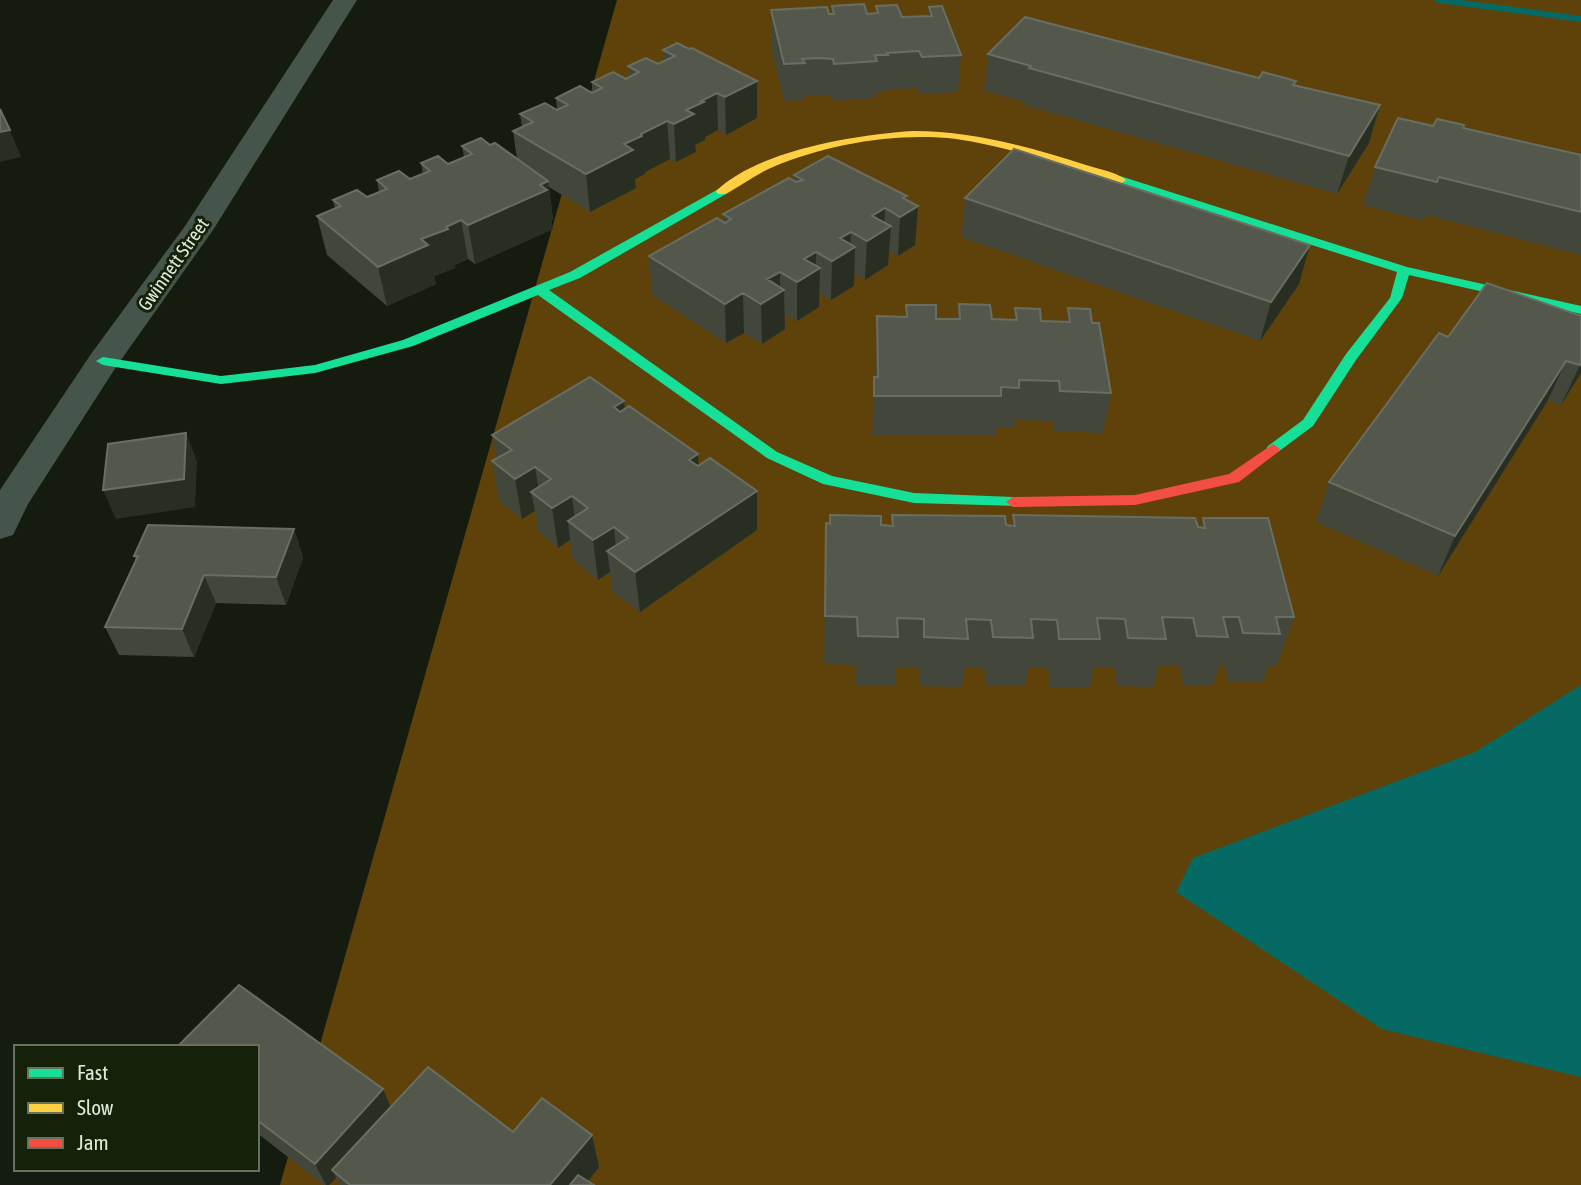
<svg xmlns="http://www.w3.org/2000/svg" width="1581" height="1185" font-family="'Asap Condensed',sans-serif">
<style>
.forest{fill:#5e4209}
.water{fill:#066a64}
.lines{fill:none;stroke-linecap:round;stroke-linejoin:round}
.stream{fill:#066a64;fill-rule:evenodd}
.street{fill:#46554b;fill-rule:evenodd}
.fast{fill:#16e098;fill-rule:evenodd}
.slow{fill:#ffcf43;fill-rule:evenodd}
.jam{fill:#f24e42;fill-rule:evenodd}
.wall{fill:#43463b}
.shaded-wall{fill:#292e22}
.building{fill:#54584c;stroke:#696e62;stroke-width:2}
.labels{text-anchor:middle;stroke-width:6;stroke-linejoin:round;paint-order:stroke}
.street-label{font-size:19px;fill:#dfe9d9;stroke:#152209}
</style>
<rect width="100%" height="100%" fill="#151c0f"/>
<!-- forest -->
<polygon class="forest" points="617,0 1581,0 1581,1185 280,1185"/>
<!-- water -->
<polygon class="water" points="1581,685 1581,1077 1382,1029 1176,892 1193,858 1475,752"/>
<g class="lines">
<!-- stream -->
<polygon class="stream" points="1434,0 1462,0 1581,16 1581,22 1439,3"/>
<!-- street -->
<polygon class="street" points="333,0 357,0 213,230 116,367 28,504 13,535 0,539 0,490 91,354 185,226"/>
<!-- fast -->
<g class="fast">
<polygon points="1120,176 1407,267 1581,306 1581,314 1409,275 1402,298 1356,360 1313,426 1278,452 1268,452 1266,449 1268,446 1303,420 1346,354 1390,298 1397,272 1116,183 1114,180"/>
<polygon points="722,187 726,188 726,194 580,278 549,290 777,452 832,476 914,493 1013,497 1018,498 1020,502 1018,506 914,503 823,484 767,458 538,295 413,346 315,373 221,384 103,365 96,361 103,357 221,376 315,365 403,340 570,272"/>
</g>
<!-- slow -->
<path class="slow" d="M913 131C973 131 1030 147 1086 165 1099 169 1116 172 1126 180L1120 184 1116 183C1063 166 1011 147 956 139 897 132 828 144 773 167 756 174 742 185 726 194H718L716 191C759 150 855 135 913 131Z"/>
<!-- jam -->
<polygon class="jam" points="1273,444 1280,449 1278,452 1239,482 1135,505 1013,507 1006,502 1013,497 1135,495 1229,474"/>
</g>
<!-- wall -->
<g class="wall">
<polygon points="832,6 867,14 876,13 876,6 902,17 928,16 929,7 961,55 958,92 919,94 917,88 886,90 886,92 876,93 875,98 833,101 832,96 819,95 805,96 804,100 784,101 771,46 771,10 832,14"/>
<polygon points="663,50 757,81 757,118 726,135 718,130 705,137 705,140 695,145 696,152 676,162 670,159 645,172 645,174 635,179 636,188 590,212 549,187 553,220 551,220 553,229 475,264 468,259 455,265 455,268 434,276 436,284 387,306 327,255 317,216 335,209 333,200 367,197 379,192 377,180 410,179 423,174 421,163 448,164 464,157 462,146 490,145 517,159 513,131 522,127 520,114 557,109 556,98 592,93 592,82 626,79 629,77 628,66 658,64 664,61"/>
<polygon points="988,54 1296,81 1295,85 1380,105 1369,143 1337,194 1024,105 1025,102 984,91"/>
<polygon points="1433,126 1463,128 1581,155 1581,255 1426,215 1424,221 1363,205 1375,167"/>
<polygon points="794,175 907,200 918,206 915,245 898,256 889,251 888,265 865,280 854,274 854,286 831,300 820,294 819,307 797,321 785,314 785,329 762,344 744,333 726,343 652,295 649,256 723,221 723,214 794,180"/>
<polygon points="965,198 1299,284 1260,341 961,237"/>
<polygon points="959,304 992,319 1014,320 1015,308 1041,321 1066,322 1068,308 1092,323 1111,393 1103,433 1054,431 1053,421 1015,420 1014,427 997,427 996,436 872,436 877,316 905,317 906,305 936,319 957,319"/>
<polygon points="1581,316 1581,373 1561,405 1548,400 1438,576 1316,522 1329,482"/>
<polygon points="625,409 698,454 698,466 757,491 757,530 640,612 612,591 610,572 598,580 573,560 570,540 558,548 538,531 535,511 522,519 499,501 492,461 497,459 492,435"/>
<polygon points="892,515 1006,525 1012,525 1013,515 1200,527 1203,518 1294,617 1277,665 1269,665 1263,682 1228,681 1224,666 1219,666 1213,685 1183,685 1180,666 1159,666 1153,687 1117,686 1114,667 1094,667 1090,687 1050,687 1048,668 1028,668 1025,686 986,685 984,668 964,667 962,687 920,686 919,667 896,667 895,685 855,685 855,665 824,664 826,523 892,525"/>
<polygon points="294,529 303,558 286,605 216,603 194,657 119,655 105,627 136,560 134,556"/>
<polygon points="257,1047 390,1107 513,1132 592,1135 599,1167 588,1181 594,1185 340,1185 336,1178 329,1185 324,1185 257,1133"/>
</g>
<!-- shaded-wall -->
<g class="shaded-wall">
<polygon points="757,81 757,118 726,135 725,97"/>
<polygon points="717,93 718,130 705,137 705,140 695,145 696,152 676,162 674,124 686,110 701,101"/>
<polygon points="1380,105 1369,143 1337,194 1349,156"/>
<polygon points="667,121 670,159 645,172 645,174 635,179 636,188 590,212 586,174 624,144 641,134"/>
<polygon points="10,130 21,157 0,162 0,132"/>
<polygon points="548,181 553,220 551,220 553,229 475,264 468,225"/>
<polygon points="907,196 906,213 918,206 915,245 898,256 900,217 903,198"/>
<polygon points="885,208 884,230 891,226 888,265 865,280 867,241 872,216"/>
<polygon points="461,220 468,259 455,265 455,268 434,276 436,284 387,306 378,267 421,239"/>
<polygon points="851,232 850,250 855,247 854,286 831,300 832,261 840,238"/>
<polygon points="1310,245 1299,284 1260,341 1271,302"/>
<polygon points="816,252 816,271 820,268 819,307 797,321 797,282 804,259"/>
<polygon points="780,272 780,293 784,290 785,329 762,344 761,304 767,279"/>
<polygon points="743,293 744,333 726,343 725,304"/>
<polygon points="1566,361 1548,400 1438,576 1455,536"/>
<polygon points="1581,363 1581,373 1561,405"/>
<polygon points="624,401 628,441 614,407"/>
<polygon points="186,433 197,461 195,507 116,519 103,490"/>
<polygon points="698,454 700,494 689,460"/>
<polygon points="535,467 540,498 531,492 535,511 522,519 515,479"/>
<polygon points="757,491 757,530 640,612 635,572"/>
<polygon points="572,496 576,527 568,521 570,540 558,548 552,508"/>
<polygon points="614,527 617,558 607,551 610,572 598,580 593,540"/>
<polygon points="294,529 303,558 286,605 276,577"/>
<polygon points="204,575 216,603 194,657 182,629"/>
<polygon points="383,1089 393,1113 332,1170 336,1178 329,1185 326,1185 315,1164"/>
<polygon points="592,1135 599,1167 585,1185 550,1185"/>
</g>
<!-- building -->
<g class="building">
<polygon points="864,4 867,14 878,13 876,6 897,5 902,17 932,16 929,7 942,6 961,55 922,57 919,51 887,53 888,55 875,55 877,61 834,64 833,59 819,58 802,59 805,63 784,64 771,10 827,7 829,14 834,14 832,6"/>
<polygon points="1025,17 1259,78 1263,72 1296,81 1293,85 1380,105 1349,156 1029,68 1031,66 988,54"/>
<polygon points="677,43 689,49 692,48 757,81 725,97 717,93 701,101 704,102 686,110 694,114 674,124 667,121 641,134 642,136 624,144 633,150 586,174 513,131 533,122 520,114 545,103 557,110 568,105 556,98 580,86 592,93 602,88 592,82 613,72 626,79 639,72 628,66 646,58 658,64 675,56 663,50"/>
<polygon points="0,109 10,130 0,132"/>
<polygon points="1398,118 1433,126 1437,119 1464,125 1463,128 1581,155 1581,212 1439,177 1437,182 1375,167"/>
<polygon points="481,138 490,145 495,143 548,181 540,185 547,190 468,225 461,220 446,227 448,229 421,239 428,245 378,267 317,216 341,206 333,200 357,190 367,197 387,189 377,180 399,171 410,179 430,171 421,163 438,156 448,164 472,154 462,146"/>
<polygon points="1014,149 1310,245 1271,302 965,198"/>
<polygon points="828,156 907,196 903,198 918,206 900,217 885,208 872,216 891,226 867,241 851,232 840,238 855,247 832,261 816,252 804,259 820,268 797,282 780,272 767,279 784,290 761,304 743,293 725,304 649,256 717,218 725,223 731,219 723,214 789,178 796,182 803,180 794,175"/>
<polygon points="1487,283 1581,316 1581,363 1580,365 1566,361 1455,536 1329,482 1439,333 1448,337"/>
<polygon points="959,304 990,305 992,319 1017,320 1015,308 1040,309 1041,321 1070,322 1068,308 1090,309 1092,323 1099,323 1111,393 1060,391 1059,381 1019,380 1019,388 1001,387 1001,396 874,396 874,377 878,377 877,316 907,317 906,305 936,305 936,319 960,319"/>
<polygon points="590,377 624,401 614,407 620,412 629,406 698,454 689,460 698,466 710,458 757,491 635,572 607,551 628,538 614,527 593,540 568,521 588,508 572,496 552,508 531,492 551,479 535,467 515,479 492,461 512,450 492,435"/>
<polygon points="186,433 184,479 103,490 108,444"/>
<polygon points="830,515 881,516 881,525 893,526 892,515 1005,516 1006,525 1015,526 1013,515 1195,518 1198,527 1205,528 1203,518 1268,518 1294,617 1276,617 1280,634 1243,633 1239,617 1223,617 1228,637 1197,636 1193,618 1162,617 1166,639 1128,638 1125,619 1097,618 1100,639 1059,639 1057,620 1031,619 1033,638 993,637 991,620 966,619 968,639 924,637 924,619 897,618 898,637 858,636 857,617 825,616 826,523 830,524"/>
<polygon points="148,525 294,529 276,577 204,575 182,629 105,627 138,556 134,556"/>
<polygon points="239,985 383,1089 315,1164 257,1120 257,1047 177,1047"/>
<polygon points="428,1067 513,1132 542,1098 592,1135 550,1185 350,1185 332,1170"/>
<polygon points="578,1175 594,1185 570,1185"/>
</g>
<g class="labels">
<!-- street labels -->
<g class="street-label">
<text transform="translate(173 264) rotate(-55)" y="7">Gwinnett Street</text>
</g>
</g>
<!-- legend -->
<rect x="14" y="1045" width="245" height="126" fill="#152209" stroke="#66725c" stroke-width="2"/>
<rect x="28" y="1068" width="35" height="10" fill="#16e098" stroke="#66725c" stroke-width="2"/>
<text x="77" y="1080" font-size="21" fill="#dfe9d9">Fast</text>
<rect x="28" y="1103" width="35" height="10" fill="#ffcf43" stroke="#66725c" stroke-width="2"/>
<text x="77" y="1115" font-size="21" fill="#dfe9d9">Slow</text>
<rect x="28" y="1138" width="35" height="10" fill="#f24e42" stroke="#66725c" stroke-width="2"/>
<text x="77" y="1150" font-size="21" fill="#dfe9d9">Jam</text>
</svg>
